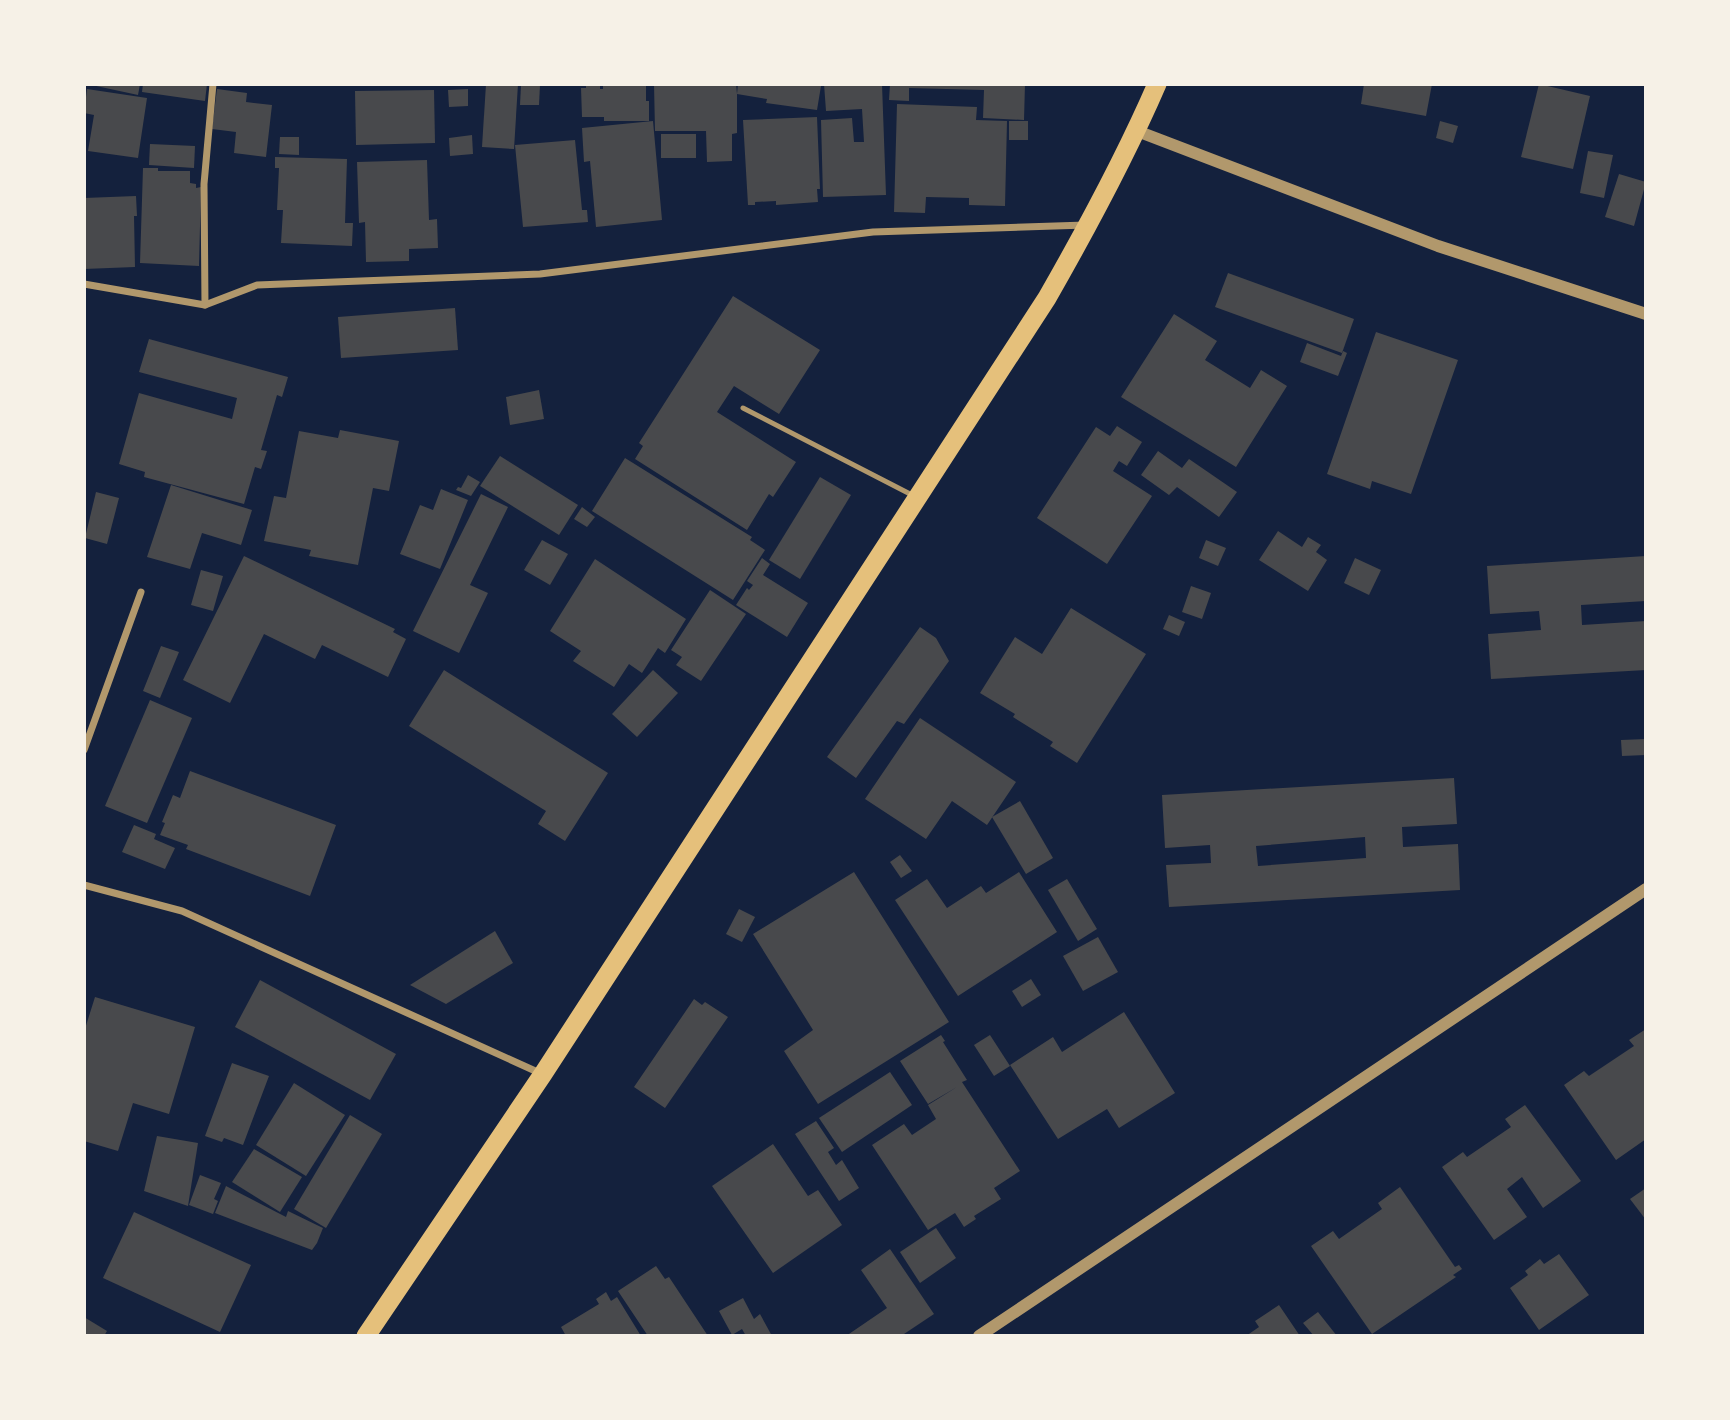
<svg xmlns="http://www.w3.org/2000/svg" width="1730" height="1420" font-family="Rubik,sans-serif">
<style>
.building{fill:#48494c;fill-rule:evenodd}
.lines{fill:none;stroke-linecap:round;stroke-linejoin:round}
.service{stroke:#b1986c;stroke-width:5}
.minor{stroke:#b1986c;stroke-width:7}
.tertiary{stroke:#b1986c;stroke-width:12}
.trunk{stroke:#e5c07b;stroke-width:19}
</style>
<rect width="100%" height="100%" fill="#14213d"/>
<!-- building -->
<g class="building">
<polygon points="87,84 140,84 138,95"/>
<polygon points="143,84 207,84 205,101 142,92"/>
<polygon points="486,84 518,84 514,149 482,147"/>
<polygon points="586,84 600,84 600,89 603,89 603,84 646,84 646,101 649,101 649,121 604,121 604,117 582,117 581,88 586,88"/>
<polygon points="654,84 736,84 737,94 738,84 806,84 821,86 817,110 766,103 767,99 737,94 737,133 732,134 732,161 707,162 706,131 655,131"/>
<polygon points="824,84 882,84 886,195 823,197 821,120 852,118 854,142 864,142 862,109 826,111"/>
<polygon points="890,84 1025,84 1024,120 983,118 984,90 909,88 909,101 889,100"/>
<polygon points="1364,84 1432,84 1426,116 1361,104"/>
<polygon points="1539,84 1590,96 1573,169 1521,157"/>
<polygon points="521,85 540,85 539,105 520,105"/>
<polygon points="87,89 147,98 138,158 88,151 94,115 84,113"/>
<polygon points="217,89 247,93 246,102 272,105 266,157 234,153 236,132 212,129"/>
<polygon points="468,89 468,106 449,107 448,90"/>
<polygon points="434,90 435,143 356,145 355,91"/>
<polygon points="897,104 977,107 976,120 1007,121 1005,206 969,205 969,198 926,197 925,213 894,212"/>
<polygon points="817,117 820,189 817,189 818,202 776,205 776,201 755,202 755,205 748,205 743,120"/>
<polygon points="653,121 662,220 596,227 590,161 584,162 582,128"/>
<rect x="1009" y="121" width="19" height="19"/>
<polygon points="1440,121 1458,126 1453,143 1436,138"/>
<rect x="661" y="134" width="35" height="24"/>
<polygon points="472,135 473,154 450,156 449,138"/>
<polygon points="280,137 299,137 299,155 279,154"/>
<polygon points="575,140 582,210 587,210 588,222 523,227 515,145"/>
<polygon points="150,144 195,146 194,168 149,165"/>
<polygon points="1588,151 1613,155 1604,198 1580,193"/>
<polygon points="275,157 347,159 345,223 353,223 352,246 281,243 283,210 277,210 279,168 275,168"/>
<polygon points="427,160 429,220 437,219 438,248 409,249 409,261 366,262 365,222 359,223 357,162"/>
<polygon points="143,168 158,168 158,171 190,171 190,183 196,184 196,188 201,187 199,266 140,263"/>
<polygon points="1619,174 1646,182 1634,226 1605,217"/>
<polygon points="136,196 137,216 134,216 135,267 84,269 84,198"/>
<polygon points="1228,273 1354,319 1342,353 1215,307"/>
<polygon points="733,296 820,350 779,414 734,386 717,412 796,462 773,497 769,494 747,530 635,459 643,446 639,443"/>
<polygon points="455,308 458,350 341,358 338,317"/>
<polygon points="1174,314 1217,341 1205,360 1250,388 1261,370 1287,386 1236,467 1121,397"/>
<polygon points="1376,332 1458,360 1411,494 1372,481 1370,489 1327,474"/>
<polygon points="149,339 288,377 282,397 277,395 261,450 267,451 261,469 255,467 244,504 144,477 145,472 119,464 139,393 232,419 237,398 139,372"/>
<polygon points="1307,343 1341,356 1343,351 1347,353 1338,376 1300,362"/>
<polygon points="539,390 544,419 510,425 506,397"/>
<polygon points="1117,426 1142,442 1127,466 1119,461 1113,471 1152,496 1107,564 1037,518 1096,427 1110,436"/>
<polygon points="340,430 399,441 389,491 373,488 358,565 309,556 311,550 264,541 274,496 286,498 299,431 338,438"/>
<polygon points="1158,451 1182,468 1189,459 1237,492 1219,517 1177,487 1169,495 1141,475"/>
<polygon points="500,456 578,505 559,535 480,486"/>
<polygon points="625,458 752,537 750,540 765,550 733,600 592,511"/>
<polygon points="468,475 480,482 471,496 456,490 458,487 461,488"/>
<polygon points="820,477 851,495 800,579 769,560"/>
<polygon points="171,485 252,510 241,545 202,533 190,569 147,557"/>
<polygon points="441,489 468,500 440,569 400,554 420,505 433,510"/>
<polygon points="96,492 119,498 107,544 85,538"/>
<polygon points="481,494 508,507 470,585 488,593 459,653 413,631"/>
<polygon points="582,507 595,517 587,527 574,519"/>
<polygon points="1278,531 1302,547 1308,537 1321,545 1316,552 1327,560 1308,591 1259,560"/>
<polygon points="542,540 568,554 550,585 524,570"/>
<polygon points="1206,540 1226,548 1218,566 1199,558"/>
<polygon points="244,556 395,629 393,632 406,639 388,677 322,645 315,659 264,634 230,703 183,680"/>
<polygon points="1646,556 1646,601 1581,605 1582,625 1646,621 1646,670 1491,679 1488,634 1541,630 1539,611 1490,614 1487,566"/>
<polygon points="762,558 770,564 763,575 808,603 787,637 736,605 747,588 749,590 753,585 747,581"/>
<polygon points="1355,558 1381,570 1369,595 1344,583"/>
<polygon points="595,559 686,619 665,653 658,648 642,673 629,664 614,687 573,661 581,651 550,631"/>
<polygon points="201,570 223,576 213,611 191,605"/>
<polygon points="1191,586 1211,593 1202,619 1182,612"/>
<polygon points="710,590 746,614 701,681 676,665 682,657 671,650"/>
<polygon points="1071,608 1146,654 1077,763 1050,746 1053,742 1013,717 1015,714 980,693 1015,637 1042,654"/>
<polygon points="1169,615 1185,622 1179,636 1163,629"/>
<polygon points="920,627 936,638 949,661 904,724 897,721 856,778 827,757"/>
<polygon points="161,646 179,652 160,698 143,691"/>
<polygon points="444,670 608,773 565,841 538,824 546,811 409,726"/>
<polygon points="653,670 678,693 637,737 612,714"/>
<polygon points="150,700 192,718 147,823 105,806"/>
<polygon points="920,718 1016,782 987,825 952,801 926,839 865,799"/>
<polygon points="1646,739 1646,755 1622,756 1621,740"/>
<polygon points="190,771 336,825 310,896 186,849 188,845 160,835 165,823 162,822 173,795 180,798"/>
<path d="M1454 778 1457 824 1402 827 1403 847 1458 844 1460 890 1169 907 1166 865 1211 863 1210 845 1165 848 1162 795ZM1365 837 1366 858 1258 866 1256 846Z"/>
<polygon points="1020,801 1053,858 1026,874 992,817"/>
<polygon points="134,825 156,834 154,839 175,848 165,869 122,852"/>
<polygon points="900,855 912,871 901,878 890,862"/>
<polygon points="854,872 949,1022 818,1104 784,1051 813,1030 753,934"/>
<polygon points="1019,872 1057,932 958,996 895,900 927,879 947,908 981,886 986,893"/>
<polygon points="1067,879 1097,929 1078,941 1048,890"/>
<polygon points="739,909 755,917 742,942 726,934"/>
<polygon points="495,931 513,963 446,1004 410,985"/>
<polygon points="1098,937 1118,972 1083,991 1063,956"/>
<polygon points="1031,979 1041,995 1022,1007 1012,991"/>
<polygon points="260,980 396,1054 370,1100 235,1027"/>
<polygon points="95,997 195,1027 169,1114 133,1103 118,1151 84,1141 84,1032"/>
<polygon points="694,999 702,1005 705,1002 728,1017 665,1108 634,1087"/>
<polygon points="1124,1012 1175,1093 1119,1128 1107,1109 1058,1139 1010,1065 1053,1037 1062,1052"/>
<polygon points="1646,1029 1646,1139 1616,1160 1564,1085 1584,1071 1589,1076 1634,1046 1629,1040"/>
<polygon points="941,1035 945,1041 943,1042 967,1080 962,1082 1020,1171 994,1188 1001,1199 974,1216 976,1219 964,1227 955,1213 928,1230 872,1145 904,1124 912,1135 936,1119 928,1105 957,1087 928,1104 900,1061"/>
<polygon points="990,1035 1010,1066 994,1076 974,1045"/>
<polygon points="232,1063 269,1076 243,1145 224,1138 222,1142 205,1136"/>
<polygon points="890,1072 912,1105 842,1152 819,1118"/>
<polygon points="294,1083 345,1115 306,1176 256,1145"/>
<polygon points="1525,1105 1581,1181 1543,1208 1522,1177 1507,1189 1527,1217 1494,1240 1442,1167 1463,1152 1467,1157 1511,1127 1505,1119"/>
<polygon points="350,1115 382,1134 326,1228 294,1209"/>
<polygon points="816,1121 834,1148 828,1152 836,1165 842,1160 859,1188 839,1201 795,1134"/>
<polygon points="157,1136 198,1143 188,1206 144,1191"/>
<polygon points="773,1144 808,1196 818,1190 842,1225 773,1273 712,1186"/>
<polygon points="254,1149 302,1177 280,1212 232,1182"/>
<polygon points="200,1175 221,1183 214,1199 218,1201 213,1214 189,1205"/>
<polygon points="226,1186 286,1217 288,1211 323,1228 317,1243 312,1250 215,1213"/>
<polygon points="1400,1187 1455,1267 1459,1265 1462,1269 1453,1275 1456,1277 1372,1334 1311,1246 1333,1231 1339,1239 1382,1209 1378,1203"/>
<polygon points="1646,1188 1646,1220 1630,1199"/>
<polygon points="134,1212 251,1265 220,1332 103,1278"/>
<polygon points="936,1228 956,1258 920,1283 900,1252"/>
<polygon points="890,1249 934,1314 901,1336 846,1336 887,1308 861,1270"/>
<polygon points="1559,1254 1589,1295 1539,1330 1510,1288 1528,1275 1525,1271 1540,1259 1544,1264"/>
<polygon points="656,1266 665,1279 669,1277 708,1336 648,1336 618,1291"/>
<polygon points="606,1292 611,1301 617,1297 641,1336 566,1336 561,1327 599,1304 596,1299"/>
<polygon points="743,1298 754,1319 760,1314 772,1336 746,1336 742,1329 732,1335 719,1311"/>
<polygon points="1279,1305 1300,1336 1246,1336 1259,1327 1255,1321"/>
<polygon points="1318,1312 1337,1336 1314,1336 1303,1323"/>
<polygon points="84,1317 107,1331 104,1336 84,1336"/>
</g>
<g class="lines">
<!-- service -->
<polyline class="service" points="743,408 914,496"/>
<!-- minor -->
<g class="minor">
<polyline points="84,284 205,305 257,285 540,274 873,232 1086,225"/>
<polyline points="205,305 204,184 213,84"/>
<polyline points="84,750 141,592"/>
<polyline points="84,885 182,911 542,1074"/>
</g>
<!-- tertiary -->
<g class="tertiary">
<polyline points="1137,131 1438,246 1646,314"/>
<polyline points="979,1336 1646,889"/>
</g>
<!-- trunk -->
<path class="trunk" d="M366 1336 543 1074 1047 298C1087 228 1125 158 1157 84"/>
</g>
<!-- border -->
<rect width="1730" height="1420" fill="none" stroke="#f6f1e7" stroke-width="172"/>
</svg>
